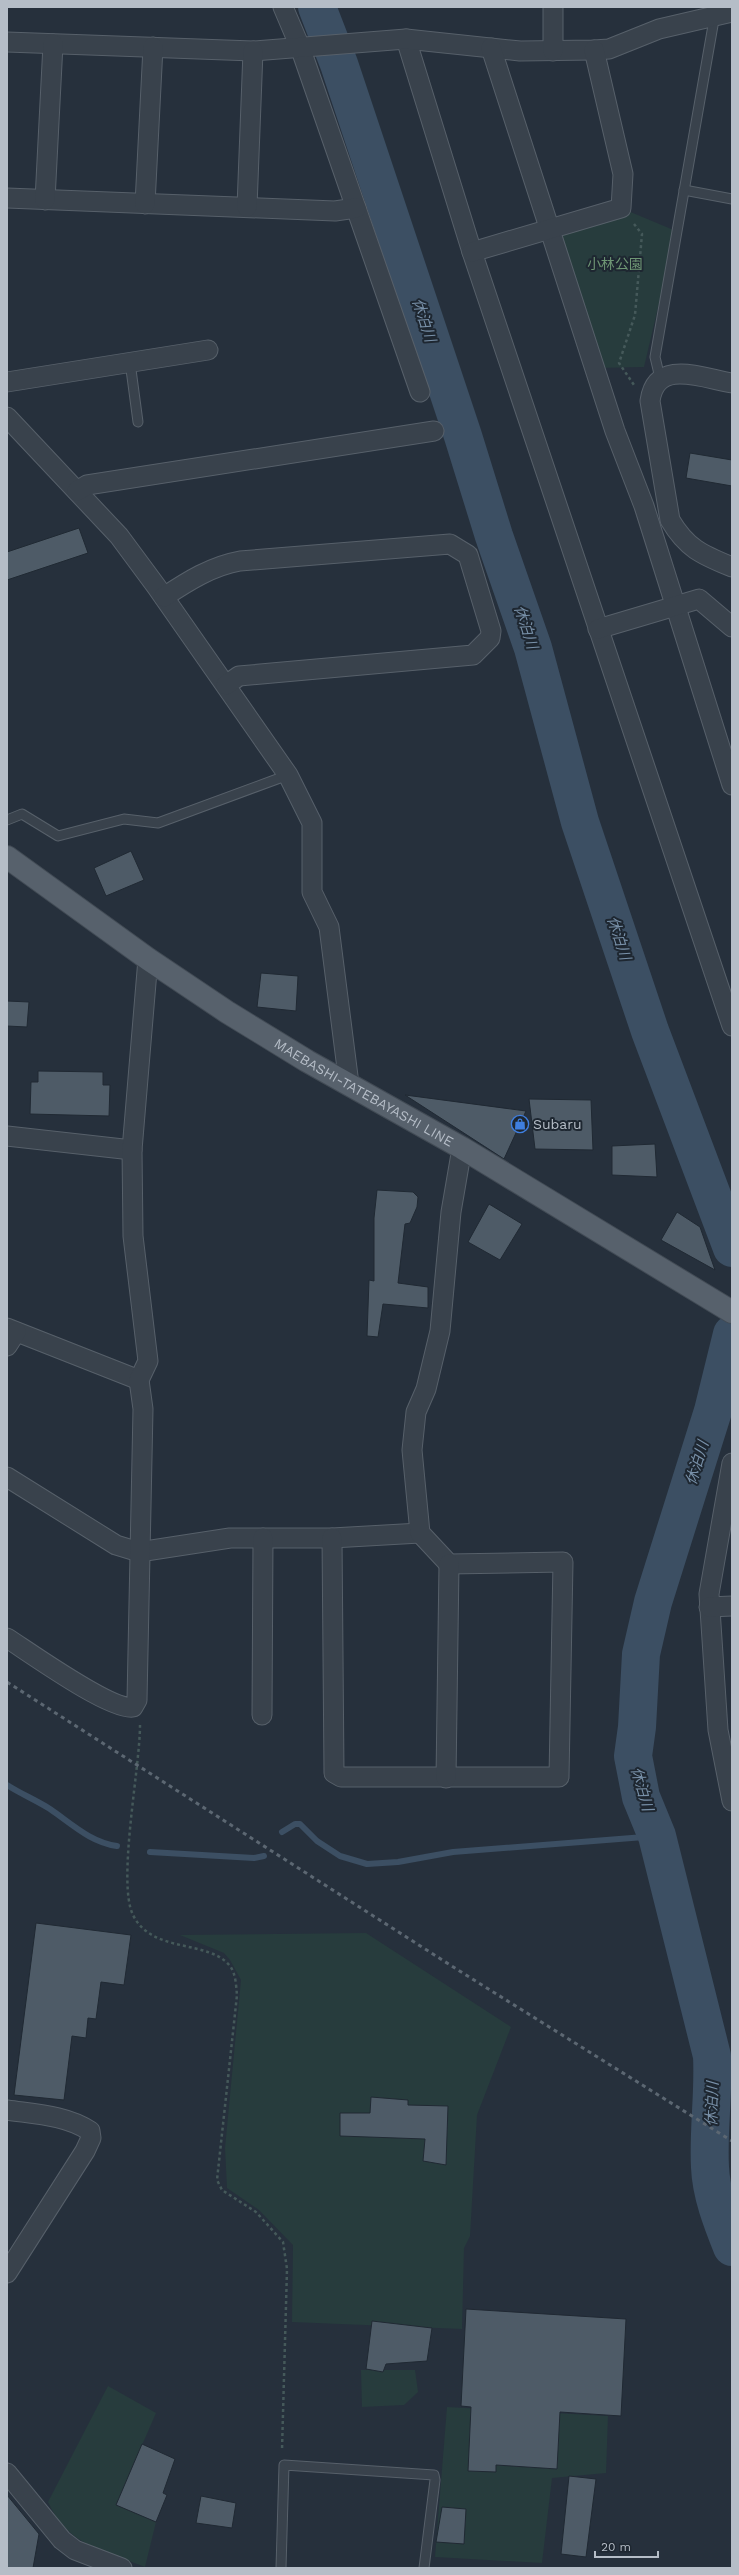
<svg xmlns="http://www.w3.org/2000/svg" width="739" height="2575" font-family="'Work Sans','Noto Sans JP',sans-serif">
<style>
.green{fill:#273c3d}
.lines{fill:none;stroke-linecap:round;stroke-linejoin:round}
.stream{stroke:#3c4f63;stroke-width:6}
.river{stroke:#3c4f63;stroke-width:38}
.building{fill:#4e5b67;stroke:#202933}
.service-casing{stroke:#57606a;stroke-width:11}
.minor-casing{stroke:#57606a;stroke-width:21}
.primary-casing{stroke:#424b55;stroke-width:24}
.path{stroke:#45595a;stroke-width:2.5;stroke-dasharray:3 3;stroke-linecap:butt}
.service{stroke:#39424c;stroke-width:9}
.minor{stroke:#39424c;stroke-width:19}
.primary{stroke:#57616c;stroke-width:22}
.rail{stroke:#5c6772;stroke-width:3;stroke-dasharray:4 4;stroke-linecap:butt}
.labels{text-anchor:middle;stroke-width:4;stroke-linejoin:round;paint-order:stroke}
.park-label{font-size:14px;fill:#6e9674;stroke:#1e2731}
.street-label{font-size:14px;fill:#b5bdc7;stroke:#1e2731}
.poi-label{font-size:14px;fill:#b5bdc7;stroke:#1e2731;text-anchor:start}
.water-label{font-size:15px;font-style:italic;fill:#7890a8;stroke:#1e2731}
</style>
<rect width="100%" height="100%" fill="#26303c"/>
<!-- green -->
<g class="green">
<polygon points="621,208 676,231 644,367 595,368 549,230"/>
<polygon points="366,1933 511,2027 477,2115 470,2236 464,2248 462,2329 292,2322 293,2245 259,2210 227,2188 225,2148 241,1980 230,1960 224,1953 180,1935"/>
<polygon points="361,2370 415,2370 418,2392 404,2405 362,2407"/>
<path d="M108 2386 156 2413 116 2505 156 2522 145 2567C103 2550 68 2546 48 2502Z"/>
<polygon points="447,2407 608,2416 606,2473 552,2478 542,2563 435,2557"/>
</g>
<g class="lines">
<!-- stream -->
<g class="stream">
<path d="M7 1785C21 1794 36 1800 50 1809 72 1824 90 1842 117 1846"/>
<polyline points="282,1832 295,1824 300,1824 317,1841 340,1856 367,1864 398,1862 453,1852 657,1836"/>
<polyline points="150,1852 254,1858 264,1856"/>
</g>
<!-- river -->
<g class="river">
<polyline points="317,7 339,64 463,436 494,536 533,648 580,822 650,1031 732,1248"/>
<path d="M732 1334 713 1411 653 1602 641 1654 637 1727 633 1756 641 1797 657 1836 712 2056C714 2093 708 2130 710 2167 711 2194 722 2222 732 2247"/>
</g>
</g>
<!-- building -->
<g class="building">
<polygon points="690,453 732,460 732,486 686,478"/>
<polygon points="79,528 88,553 7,580 7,552"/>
<polygon points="131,851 144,880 106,896 94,868"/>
<polygon points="261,973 298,976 296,1011 257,1007"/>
<polygon points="7,1001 29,1002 27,1027 7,1026"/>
<polygon points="38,1071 103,1072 103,1085 110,1085 109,1116 30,1114 31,1082 38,1082"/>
<polygon points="405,1095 526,1111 504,1159"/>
<polygon points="529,1099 591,1100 593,1150 535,1149"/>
<polygon points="655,1144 657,1177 612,1175 612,1146"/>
<polygon points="377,1190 413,1192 418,1197 417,1207 410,1223 405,1224 398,1283 428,1287 428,1308 383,1304 378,1337 367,1336 369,1280 374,1281 374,1218"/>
<polygon points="489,1204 522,1224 500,1260 468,1242"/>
<polygon points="677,1212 700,1227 715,1270 661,1240"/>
<polygon points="36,1923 131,1935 124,1985 101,1982 96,2019 88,2018 86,2038 72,2036 64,2100 14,2095"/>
<polygon points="371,2097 408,2100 408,2105 448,2106 446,2165 423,2161 425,2139 340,2136 340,2113 370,2113"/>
<polygon points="466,2309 626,2319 621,2416 560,2412 557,2469 496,2465 496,2472 468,2471 471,2407 461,2406"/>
<polygon points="372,2321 432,2328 427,2361 386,2364 383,2372 366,2369"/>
<polygon points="142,2444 175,2459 163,2493 167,2495 156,2522 116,2505"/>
<polygon points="569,2476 596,2479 586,2557 561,2554"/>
<polygon points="7,2495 39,2534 33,2568 7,2568"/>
<polygon points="201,2496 236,2503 232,2528 196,2523"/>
<polygon points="442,2507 466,2509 464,2544 436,2542"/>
</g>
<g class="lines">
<defs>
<g id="service">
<polyline points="684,190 732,199"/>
<polyline points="130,362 138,422"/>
<polyline points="660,378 655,357 715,14"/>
<polyline points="7,820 22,814 58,836 124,819 158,823 288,775"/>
<polyline points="281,2568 284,2465 434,2475 435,2480 424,2568"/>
</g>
<g id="minor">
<polyline points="283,7 300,47 420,392"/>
<polyline points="406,39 472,252 732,1026"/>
<polyline points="7,42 253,51 406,39 520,51 594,50 609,49 659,29 732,12"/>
<polyline points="491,48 615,431 644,506 732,785"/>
<polyline points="553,51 553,7"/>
<polyline points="7,198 335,211 356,208"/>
<polyline points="45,200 53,44"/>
<polyline points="145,204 153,47"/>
<polyline points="247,207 253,51"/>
<polyline points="472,252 621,208 623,174 594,50"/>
<polyline points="7,382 208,350"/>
<path d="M732 383C702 378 656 358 650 401L670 520C687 549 703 555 732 567"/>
<polyline points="7,417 119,536 156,586 288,775 312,823 312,892 329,927 349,1084"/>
<polyline points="77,491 87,485 434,431"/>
<path d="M164 597C188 581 212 566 240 561L450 544 468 555 491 631 490 638 473 655 239 676 226 685"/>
<polyline points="598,629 699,599 732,627"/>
<polyline points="7,1136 132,1150"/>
<polyline points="7,1328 139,1380"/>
<polyline points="7,1346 16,1332"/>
<polyline points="732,1463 709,1594 718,1730 732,1801"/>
<polyline points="7,1477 116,1545 139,1552 230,1538 332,1538 420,1533"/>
<polyline points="332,1538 334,1773 341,1777 559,1777 563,1562 449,1564 420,1533 412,1450 416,1412 426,1389 440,1331 451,1212 462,1148"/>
<polyline points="709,1607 732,1606"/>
<path d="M7 1638C29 1652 111 1711 133 1707L137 1700 143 1409 139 1380 148 1361 133 1236 132 1150 148 959"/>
<polyline points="262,1715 263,1538"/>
<polyline points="446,1778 449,1564"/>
<path d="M7 2110C34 2114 66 2115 90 2131L91 2138 85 2151 7 2273"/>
<polyline points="7,2473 62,2540 75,2550 122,2568"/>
</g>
<g id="primary">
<path id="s1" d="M7 857 148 959 227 1012 307 1061 462 1148 732 1312"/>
</g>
</defs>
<!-- service casing -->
<use href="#service" class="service-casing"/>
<!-- minor casing -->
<use href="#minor" class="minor-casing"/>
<!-- primary casing -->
<use href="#primary" class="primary-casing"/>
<!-- path -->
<g class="path">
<polyline points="634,224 642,234 635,315 619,363 634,385"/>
<path d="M140 1725C140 1768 117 1882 133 1915 152 1954 208 1939 230 1966 236 1974 236 1986 237 1995L217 2180 222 2190 256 2212 283 2242 287 2269 282 2450"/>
</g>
<!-- service -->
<use href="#service" class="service"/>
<!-- minor -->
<use href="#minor" class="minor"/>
<!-- primary -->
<use href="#primary" class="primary"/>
<!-- rail -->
<polyline class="rail" points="7,1682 458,1970 732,2141"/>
</g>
<!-- icons -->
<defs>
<symbol id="shop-ring" viewBox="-11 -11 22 22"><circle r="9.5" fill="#1e2731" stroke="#3f7fe0" stroke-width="1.5"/><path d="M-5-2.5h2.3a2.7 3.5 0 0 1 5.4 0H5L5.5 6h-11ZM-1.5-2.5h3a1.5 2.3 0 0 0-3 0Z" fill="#3f7fe0"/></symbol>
</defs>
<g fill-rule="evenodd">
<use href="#shop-ring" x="510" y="1114" width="20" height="20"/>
</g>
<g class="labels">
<!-- park labels -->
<g class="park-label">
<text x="615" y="269">小林公園</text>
</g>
<!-- street labels -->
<g class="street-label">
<text dy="5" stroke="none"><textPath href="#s1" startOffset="428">MAEBASHI-TATEBAYASHI LINE</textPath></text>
</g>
<!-- poi labels -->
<g class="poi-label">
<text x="533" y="1129">Subaru</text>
</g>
<!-- water labels -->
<g class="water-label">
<text transform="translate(424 320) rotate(72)" y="5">休泊川</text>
<text transform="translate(526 627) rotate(72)" y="5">休泊川</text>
<text transform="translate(619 938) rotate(72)" y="5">休泊川</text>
<text transform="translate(697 1463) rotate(-73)" y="5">休泊川</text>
<text transform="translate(642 1789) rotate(74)" y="5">休泊川</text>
<text transform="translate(712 2104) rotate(-88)" y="5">休泊川</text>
</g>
</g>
<!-- border -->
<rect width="739" height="2575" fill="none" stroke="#b5bdc7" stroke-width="16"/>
<!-- scale -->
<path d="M595 2551v6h63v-6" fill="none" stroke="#b5bdc7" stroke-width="2"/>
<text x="601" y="2551" font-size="12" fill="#b5bdc7" stroke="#1e2731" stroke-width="3" paint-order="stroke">20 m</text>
</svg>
